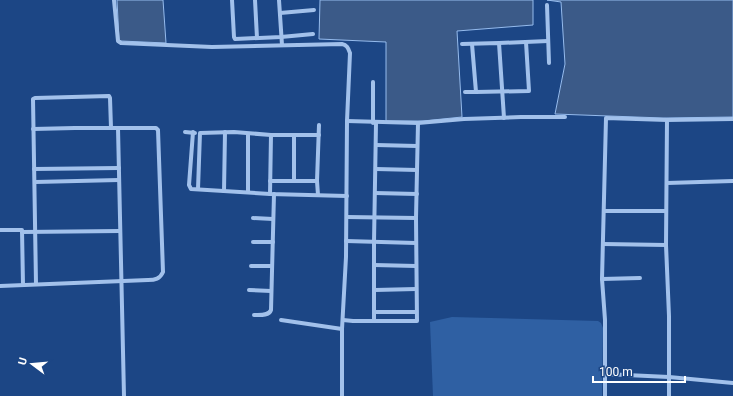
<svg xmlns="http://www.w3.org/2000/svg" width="733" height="396" font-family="Roboto,sans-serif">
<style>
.green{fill:#2f60a3}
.water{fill:#3b5a88;stroke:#95bbed}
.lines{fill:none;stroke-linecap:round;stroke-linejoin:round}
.minor{stroke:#a2c1eb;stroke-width:4}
</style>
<rect width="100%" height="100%" fill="#1c4685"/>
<!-- green -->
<polygon class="green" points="452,317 598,321 601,323 603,328 602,396 433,396 430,322"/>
<!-- water -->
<g class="water">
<polygon points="117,0 163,0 166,43 121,41 119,40"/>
<polygon points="320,0 533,0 533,25 457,31 462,117 423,121 386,121 386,42 319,39"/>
<polygon points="547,0 733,0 733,117 663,118 555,114 565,64 561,2"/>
</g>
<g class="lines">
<!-- minor -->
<g class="minor">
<path d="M114 0 118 41 121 43 212 47 342 44C347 45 348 48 350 53L347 121 346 257 342 329V396"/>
<polyline points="232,0 234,37 235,39 281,37 313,34"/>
<polyline points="255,0 257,38"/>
<polyline points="279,0 282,45"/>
<polyline points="547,5 549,63"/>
<polyline points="280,13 314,10"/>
<polyline points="499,43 548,41"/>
<polyline points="462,44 499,43 504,118"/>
<polyline points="465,92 476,92 472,44"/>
<polyline points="476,92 529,91 526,42"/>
<polyline points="667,120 666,245 669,316 669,396"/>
<polyline points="347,121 418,123 464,119 521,117 565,117"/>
<polyline points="373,123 373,82"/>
<polyline points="118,128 124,396"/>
<polyline points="185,132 195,133"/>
<polyline points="193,132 189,185 191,189 270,194 347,196"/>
<polyline points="376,145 417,146"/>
<polyline points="34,169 119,168"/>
<polyline points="376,169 417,170"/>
<polyline points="294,180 294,135"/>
<polyline points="270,181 317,181"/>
<polyline points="35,182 119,180"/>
<polyline points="667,183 733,181"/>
<polyline points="198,189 200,133 234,132 271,135 319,135"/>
<polyline points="224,191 225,132"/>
<polyline points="248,192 248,134"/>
<polyline points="375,193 417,194"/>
<polyline points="270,194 271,135"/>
<polyline points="318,195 317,181 319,125"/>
<polyline points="604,211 666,211"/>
<polyline points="347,217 416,218"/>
<polyline points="253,218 273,219"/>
<polyline points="0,230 22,230 23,285"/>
<polyline points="22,232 120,231"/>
<polyline points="346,241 416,243"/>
<polyline points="253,242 273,242"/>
<polyline points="603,244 666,245"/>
<polyline points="374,265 416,266"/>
<polyline points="251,266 272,266"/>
<polyline points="602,279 640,278"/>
<polyline points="36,284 33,99 35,98 109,96 110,98 111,128"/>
<path d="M0 286 148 280C155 280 160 279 163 272L158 130 156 128H75L33 129"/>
<polyline points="249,290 271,291"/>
<polyline points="375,290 416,289"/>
<polyline points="374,312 416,312"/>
<path d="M254 315C260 315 269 316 271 310L274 194"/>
<polyline points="281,320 342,329"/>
<polyline points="343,320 353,321 417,321 416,218 418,123"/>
<polyline points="374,321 374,242 376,123"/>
<polyline points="605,374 669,377 733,383"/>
<polyline points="605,396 605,320 602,279 606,118 667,120 733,119"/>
</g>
</g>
<!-- north arrow -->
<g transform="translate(32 364) rotate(286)" stroke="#1c4685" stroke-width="3" paint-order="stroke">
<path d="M0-3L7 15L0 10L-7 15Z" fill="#ffffff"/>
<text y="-6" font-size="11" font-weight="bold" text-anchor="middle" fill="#ffffff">U</text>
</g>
<!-- scale -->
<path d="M593 376v6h92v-6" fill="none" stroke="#ffffff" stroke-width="2"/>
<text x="599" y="376" font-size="12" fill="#ffffff" stroke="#1c4685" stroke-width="3" paint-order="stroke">100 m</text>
</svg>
